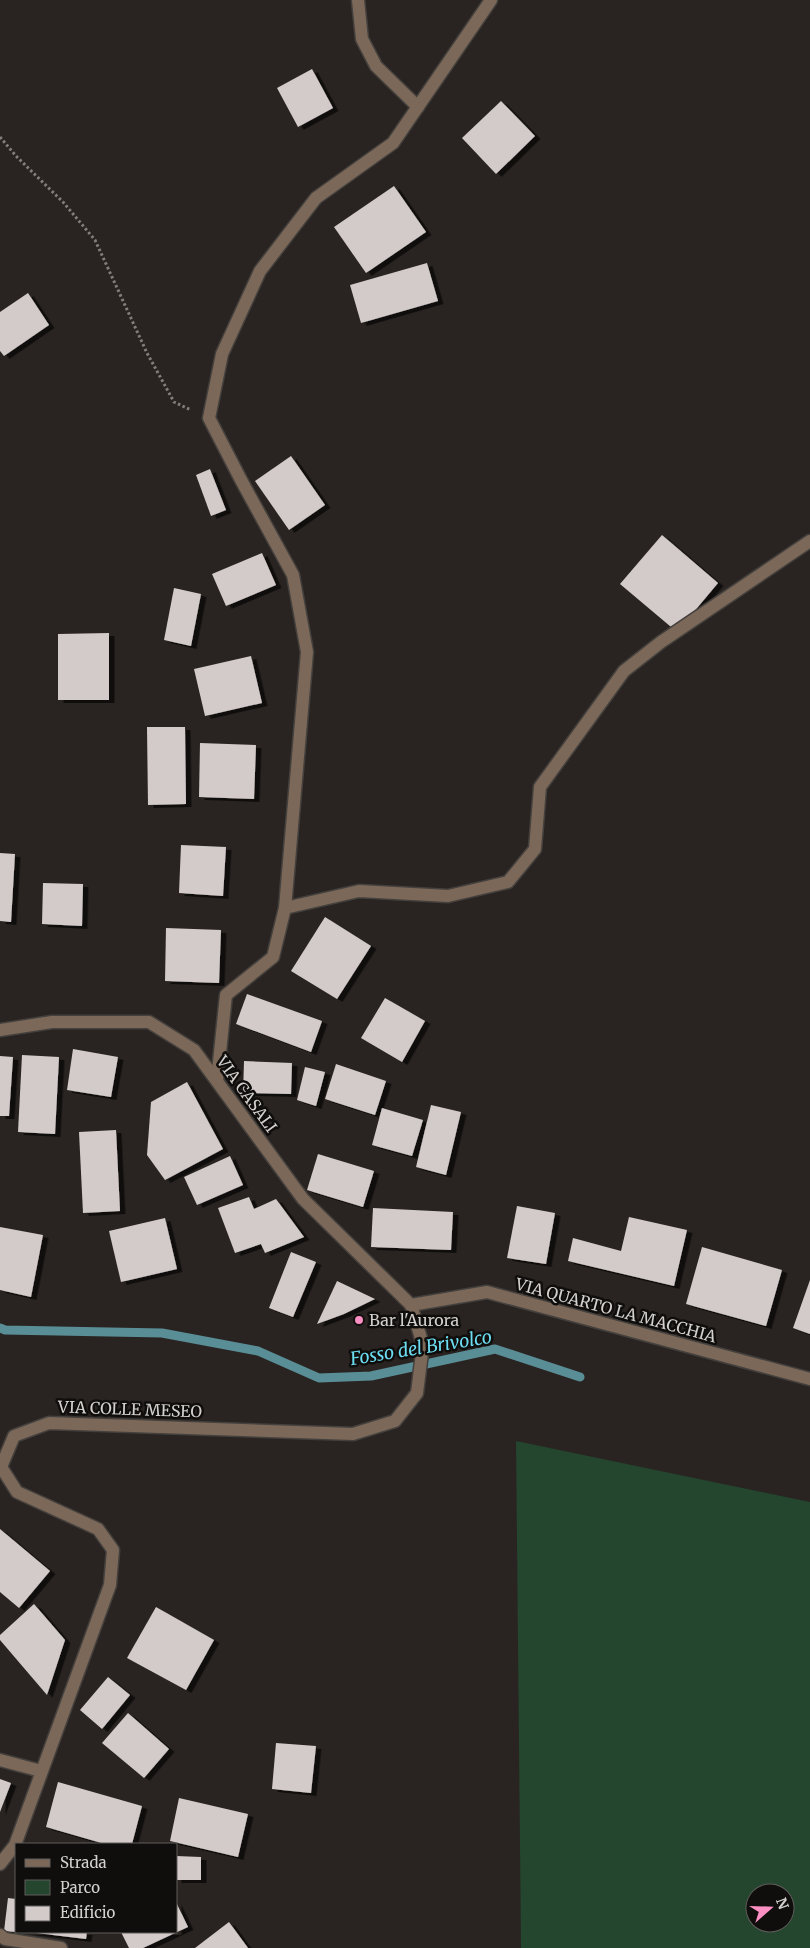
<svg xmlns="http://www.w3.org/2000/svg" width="810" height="1948" font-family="Merriweather,serif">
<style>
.green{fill:#24452e;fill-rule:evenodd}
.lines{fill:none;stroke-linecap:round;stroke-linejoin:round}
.stream{stroke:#5a8e97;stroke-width:9}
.building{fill:#d3cbca;filter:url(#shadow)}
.minor-casing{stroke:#44403d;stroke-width:15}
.path{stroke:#837e7c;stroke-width:3;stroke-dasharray:2.5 2.5;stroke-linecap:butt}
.minor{stroke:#7b6858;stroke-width:12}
.poi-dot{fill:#fb8fc3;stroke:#100e0c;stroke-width:2}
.labels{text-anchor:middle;stroke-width:5;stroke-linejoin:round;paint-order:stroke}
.street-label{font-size:16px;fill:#d4d0ce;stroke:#100e0c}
.poi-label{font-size:16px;fill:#d4d0ce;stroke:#100e0c;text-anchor:start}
.water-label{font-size:18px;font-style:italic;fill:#6cdcf1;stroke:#100e0c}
</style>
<defs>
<filter id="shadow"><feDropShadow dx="5.5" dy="3" stdDeviation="0" flood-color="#0009"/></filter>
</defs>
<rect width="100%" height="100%" fill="#292421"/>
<!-- green -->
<path class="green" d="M516 1441 810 1502V1948H521ZM755 1893H785V1923H755Z"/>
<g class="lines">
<!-- stream -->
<polyline class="stream" points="0,1328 5,1330 162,1333 258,1351 319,1378 371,1376 495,1349 580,1377"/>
</g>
<!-- building -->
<g class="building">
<polygon points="312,69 333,108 298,127 277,88"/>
<polygon points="501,101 535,136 496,174 462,138"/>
<polygon points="394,186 426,232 366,273 334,227"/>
<polygon points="427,263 438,301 361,323 350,285"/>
<polygon points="28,293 49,325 4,356 0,351 0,312"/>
<polygon points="291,456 325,505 289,530 255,481"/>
<polygon points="210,469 226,510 211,516 196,475"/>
<polygon points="662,535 718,583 677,632 620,584"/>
<polygon points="262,553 276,585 226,606 212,574"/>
<polygon points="174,588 201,594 191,646 164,640"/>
<polygon points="109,633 109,700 58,700 58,634"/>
<polygon points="251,656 262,703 205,716 194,669"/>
<polygon points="147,727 185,727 186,804 148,805"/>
<polygon points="200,743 256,745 254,799 199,797"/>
<polygon points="181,845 226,847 223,896 179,893"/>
<polygon points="0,853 15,854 11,922 0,921"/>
<polygon points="43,883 83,884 82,926 42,924"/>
<polygon points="325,917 371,946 337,999 291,971"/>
<polygon points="166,928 221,930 219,983 165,981"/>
<polygon points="247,994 322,1021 311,1052 236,1024"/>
<polygon points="385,998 425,1021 402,1062 361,1038"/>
<polygon points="73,1049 118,1057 111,1097 67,1090"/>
<polygon points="22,1055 59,1057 55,1134 18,1132"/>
<polygon points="0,1056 13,1057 9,1116 0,1116"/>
<polygon points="244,1061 292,1063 291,1094 243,1093"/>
<polygon points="336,1064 386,1081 375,1115 325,1099"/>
<polygon points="305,1067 325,1072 316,1106 297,1100"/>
<polygon points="187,1082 223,1149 165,1180 147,1155 151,1102"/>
<polygon points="431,1105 461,1112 446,1175 416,1167"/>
<polygon points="382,1108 423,1120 412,1156 372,1145"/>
<polygon points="116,1130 120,1211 83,1213 79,1132"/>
<polygon points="318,1154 374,1171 363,1207 307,1190"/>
<polygon points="230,1156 243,1185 197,1205 184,1177"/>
<polygon points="249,1197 254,1209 276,1199 304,1237 265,1253 261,1244 235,1253 218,1208"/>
<polygon points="517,1206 555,1213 546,1264 507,1258"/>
<polygon points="373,1208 453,1212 451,1250 371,1247"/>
<polygon points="629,1217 687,1230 674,1286 568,1261 573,1238 621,1251"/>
<polygon points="165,1218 177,1269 121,1282 109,1231"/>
<polygon points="0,1227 43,1235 31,1297 0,1290"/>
<polygon points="702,1247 782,1270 766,1326 686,1304"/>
<polygon points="291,1252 316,1262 293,1317 269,1308"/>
<polygon points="810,1280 810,1334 793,1328"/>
<polygon points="337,1281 375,1299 344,1314 317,1324"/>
<polygon points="0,1529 50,1571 19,1608 0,1592"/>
<polygon points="34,1604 65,1640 47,1695 0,1640 0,1635"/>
<polygon points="156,1607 214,1640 186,1690 127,1658"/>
<polygon points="108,1677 130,1695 102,1729 80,1710"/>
<polygon points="128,1713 169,1749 144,1778 102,1743"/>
<polygon points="276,1743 316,1746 311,1793 272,1789"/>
<polygon points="0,1779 11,1783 0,1812"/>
<polygon points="58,1782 142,1806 132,1844 105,1844 46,1827"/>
<polygon points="179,1798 248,1814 238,1857 170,1841"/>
<polygon points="176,1856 201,1857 201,1880 176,1880"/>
<polygon points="8,1898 16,1899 16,1932 4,1931"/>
<polygon points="176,1902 188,1927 143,1948 129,1948 121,1932 176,1932"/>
<polygon points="229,1922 248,1948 195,1948"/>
<polygon points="28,1932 87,1932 86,1939"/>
</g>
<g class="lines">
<defs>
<g id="minor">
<polyline points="358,0 362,39 376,66 418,107"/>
<polyline points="285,908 359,891 448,896 508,882 535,849 540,787 624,671 661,642 810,541"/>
<polyline points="0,1030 52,1022 149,1022 194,1050 303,1199 411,1305 423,1345 417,1393 395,1421 353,1434 49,1423 14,1436 1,1467 17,1492 98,1529 113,1550 110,1585 15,1845 0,1864"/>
<polyline points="217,1081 226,995 273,957 285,908 307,652 293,575 241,480 209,418 222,354 260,271 316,198 393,143 491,0"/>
<polyline points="411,1305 487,1292 810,1379"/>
<polyline points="0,1760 41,1771"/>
<polyline points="0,1935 5,1939 61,1948"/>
</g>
</defs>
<!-- minor casing -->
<use href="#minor" class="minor-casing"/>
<!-- path -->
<polyline class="path" points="0,137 16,156 63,202 95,240 147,353 174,402 191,410"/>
<!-- minor -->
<use href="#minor" class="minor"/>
</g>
<!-- markers -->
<circle class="poi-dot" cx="359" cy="1320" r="5"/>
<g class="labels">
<!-- street labels -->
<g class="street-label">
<text transform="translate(247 1094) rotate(54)" y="6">VIA CASALI</text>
<text transform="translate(616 1310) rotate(15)" y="6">VIA QUARTO LA MACCHIA</text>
<text transform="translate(130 1409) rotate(2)" y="6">VIA COLLE MESEO</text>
</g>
<!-- poi labels -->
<g class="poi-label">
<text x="369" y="1326">Bar l'Aurora</text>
</g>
<!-- water labels -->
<g class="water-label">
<text transform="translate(421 1348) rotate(-9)" y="6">Fosso del Brivolco</text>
</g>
</g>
<!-- legend -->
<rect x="15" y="1843" width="162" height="90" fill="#100e0c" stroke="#5e5c5a"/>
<rect x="25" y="1859" width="25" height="8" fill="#7b6858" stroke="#5e5c5a"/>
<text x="60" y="1868" font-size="15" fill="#d4d0ce">Strada</text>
<rect x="25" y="1880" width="25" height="15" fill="#24452e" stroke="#5e5c5a"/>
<text x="60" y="1893" font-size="15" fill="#d4d0ce">Parco</text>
<rect x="25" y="1906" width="25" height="15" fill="#d3cbca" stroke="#5e5c5a"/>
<text x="60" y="1918" font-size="15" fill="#d4d0ce">Edificio</text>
<!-- north arrow -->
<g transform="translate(770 1908) rotate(70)"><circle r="24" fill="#100e0c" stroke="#5e5c5a"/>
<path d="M0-4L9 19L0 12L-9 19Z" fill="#fb8fc3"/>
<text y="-8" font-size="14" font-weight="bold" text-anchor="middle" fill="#d4d0ce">N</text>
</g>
</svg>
